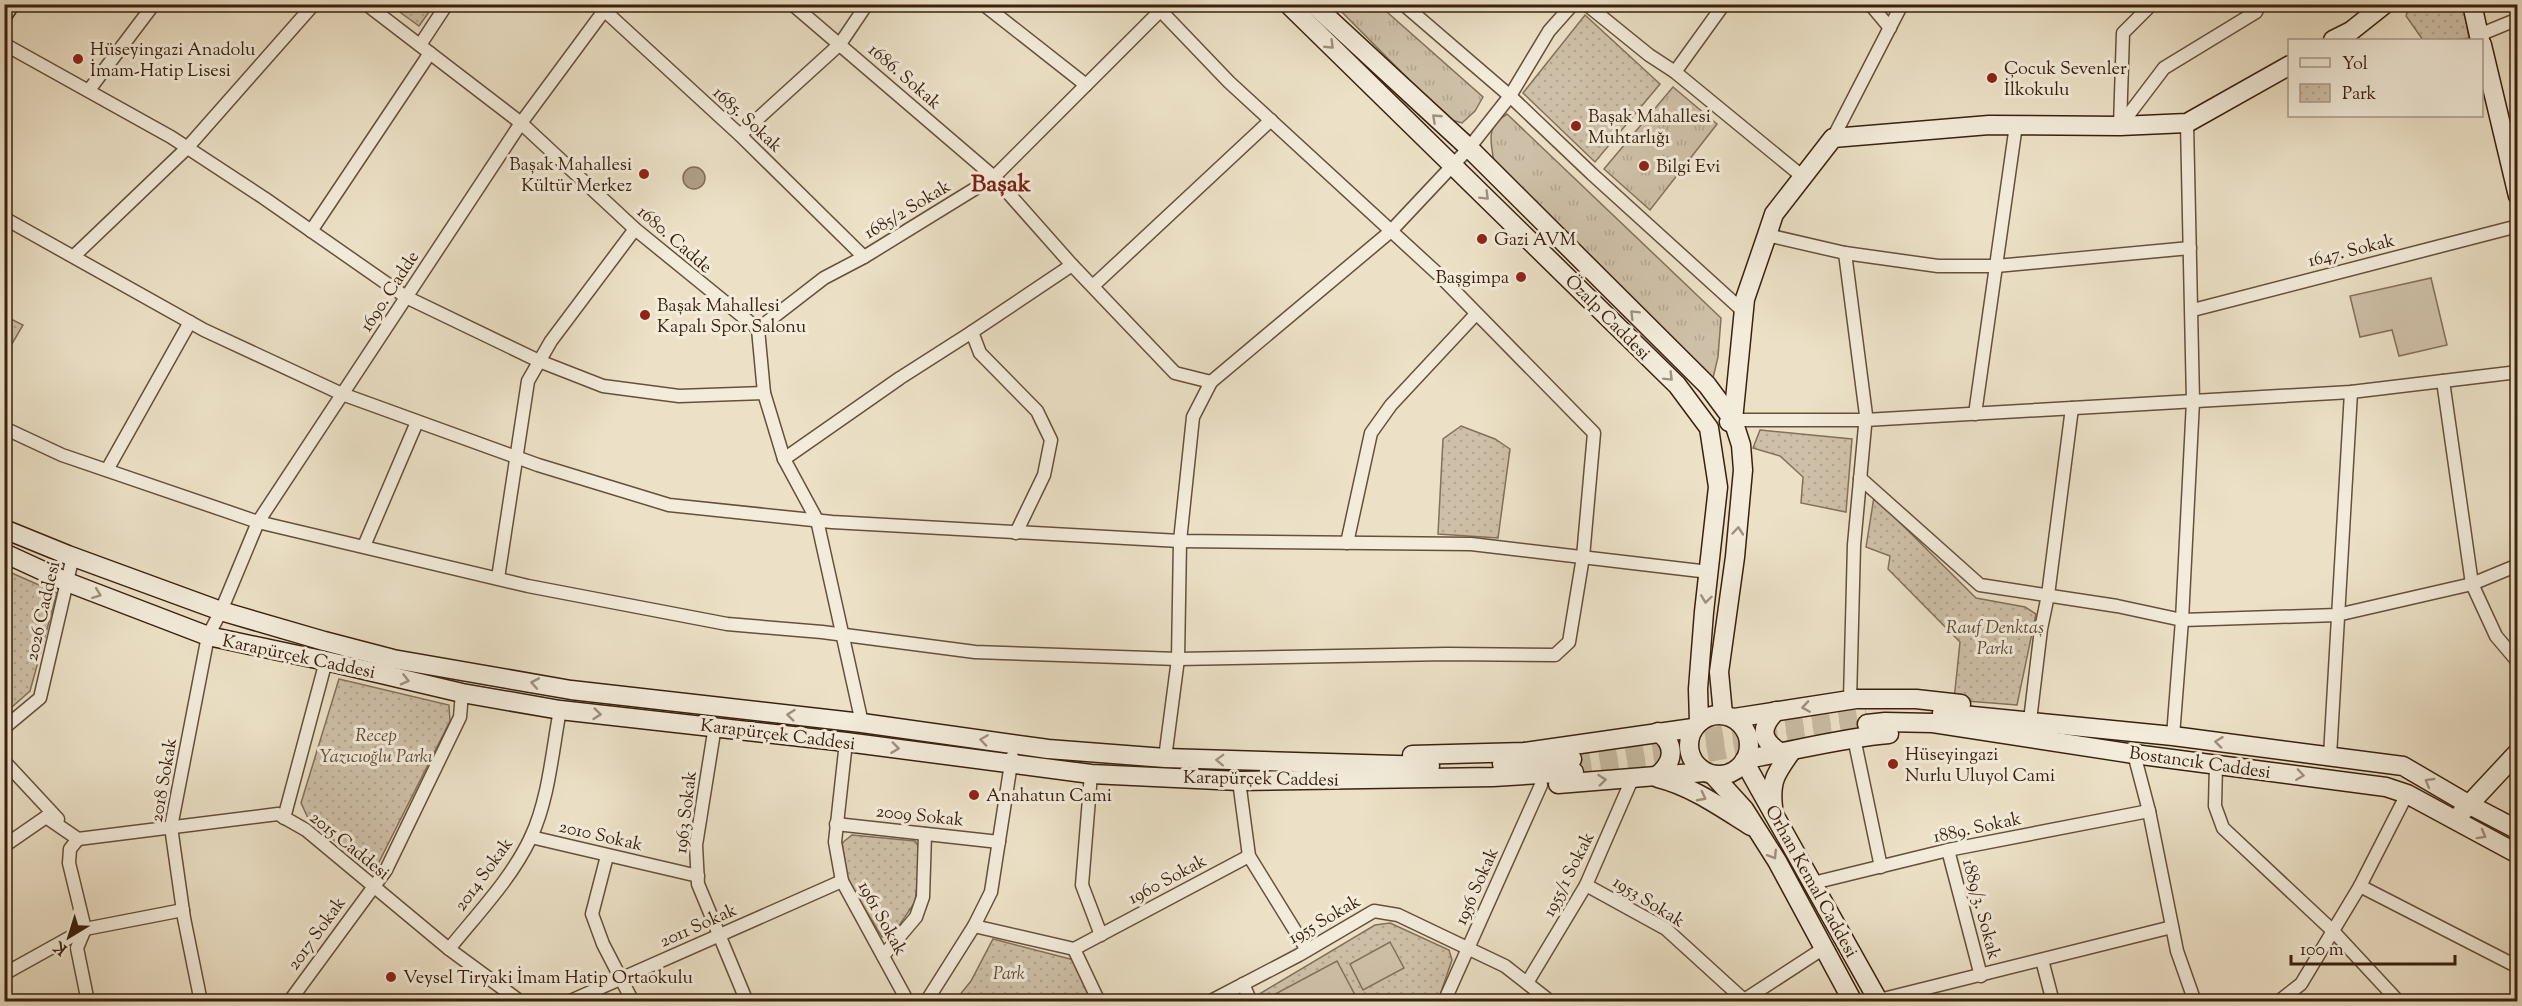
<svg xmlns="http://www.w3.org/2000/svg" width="2522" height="1006" font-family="'Sorts Mill Goudy',serif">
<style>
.grass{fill:url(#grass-tufts);stroke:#84705b;stroke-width:1.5}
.park{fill:url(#park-dots);stroke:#84705b;stroke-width:1.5}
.garden{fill:#cec0a8;stroke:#84705b;stroke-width:1.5}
.water{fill:#af9f88;stroke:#806c57;stroke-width:1.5}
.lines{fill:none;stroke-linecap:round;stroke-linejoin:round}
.secondary-tunnel{stroke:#c8baa2;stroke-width:18;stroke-dasharray:18 9;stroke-linecap:butt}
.street-casing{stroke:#66503c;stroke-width:15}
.secondary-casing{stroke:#3a200e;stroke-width:21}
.street{stroke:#f3ecdb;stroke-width:12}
.secondary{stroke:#f3ecdb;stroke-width:18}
.oneway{stroke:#a0907f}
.poi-dot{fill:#8f2418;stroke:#f3ecdb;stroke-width:2}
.labels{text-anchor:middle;stroke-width:6;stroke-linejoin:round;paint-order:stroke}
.poi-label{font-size:18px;fill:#3a200e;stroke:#f3ecdb;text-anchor:start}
.street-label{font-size:18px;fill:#3a200e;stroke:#f3ecdb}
.park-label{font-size:18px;font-style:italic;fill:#5f4834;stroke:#f3ecdb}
.district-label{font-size:24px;font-weight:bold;fill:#7a1f14;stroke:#f3ecdb}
</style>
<defs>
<pattern id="grass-tufts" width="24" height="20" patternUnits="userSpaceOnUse" patternTransform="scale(1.5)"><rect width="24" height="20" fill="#cec0a8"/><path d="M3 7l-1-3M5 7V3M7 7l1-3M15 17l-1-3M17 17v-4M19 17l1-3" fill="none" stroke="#b2a58f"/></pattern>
<pattern id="park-dots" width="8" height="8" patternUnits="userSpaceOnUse" patternTransform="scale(1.5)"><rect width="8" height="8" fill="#cec0a8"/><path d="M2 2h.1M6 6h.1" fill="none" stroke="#b2a58f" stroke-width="1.8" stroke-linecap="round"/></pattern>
</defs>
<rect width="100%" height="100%" fill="#ece1c7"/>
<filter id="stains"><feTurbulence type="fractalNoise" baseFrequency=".00333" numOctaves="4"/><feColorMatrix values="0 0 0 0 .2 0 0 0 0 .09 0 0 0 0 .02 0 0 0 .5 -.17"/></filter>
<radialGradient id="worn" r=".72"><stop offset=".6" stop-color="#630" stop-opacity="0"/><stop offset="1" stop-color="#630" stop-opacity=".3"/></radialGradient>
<!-- grass -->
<g class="grass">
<polygon points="1335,5 1379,5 1483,97 1475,111 1462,123 1448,119"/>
<polygon points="1673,87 1717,124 1650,210 1604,169"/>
<path d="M1507 114 1721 318 1718 357 1713 378 1494 163C1491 140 1485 128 1507 114Z"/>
</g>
<!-- park -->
<g class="park">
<polygon points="390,5 434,5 419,26"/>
<polygon points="2410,5 2463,5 2469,38 2455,40 2423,40 2406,16"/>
<polygon points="1585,15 1660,84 1595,162 1523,93"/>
<polygon points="5,316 23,325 5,356"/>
<polygon points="1461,426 1495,439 1510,449 1498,538 1438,534 1443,439"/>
<polygon points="1760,430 1852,439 1846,512 1801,503 1803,477 1780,456 1753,448"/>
<polygon points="1874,497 1976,598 2025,607 2036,614 2017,705 1954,700 1960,642 1888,569 1890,556 1866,547"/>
<polygon points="5,570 57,593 30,691 5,713"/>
<polygon points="339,679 449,705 450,721 375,870 366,867 308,818 301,803"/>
<polygon points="852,835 915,841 921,850 915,902 892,936 882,937 848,881 842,843"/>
<polygon points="1390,923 1449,950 1452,960 1438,1001 1259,1002 1256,996 1375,925"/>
<polygon points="993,939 1074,960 1091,996 1080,1002 954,1002 971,981"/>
</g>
<!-- garden -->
<g class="garden">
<polygon points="2431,278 2447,345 2399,356 2392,330 2360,337 2350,296"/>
<polygon points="1390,942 1404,968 1363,990 1350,964"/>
<polygon points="1337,961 1355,995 1344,1001 1266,1001 1264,1000"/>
</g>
<!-- water -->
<circle class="water" cx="694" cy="178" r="11"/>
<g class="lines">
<!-- secondary-tunnel -->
<g class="secondary-tunnel">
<polyline points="1572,759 1866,711"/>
<polyline points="1574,772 1654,763 1867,724"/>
</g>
<defs>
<g id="street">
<polyline points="366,4 521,123 635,229 758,329 764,393 784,459 817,520 862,723"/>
<polyline points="792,4 994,177 1072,265 1175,373 1211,382 1391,231 1469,148 1510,96 1549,31 1573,4"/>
<polyline points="983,4 1086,85"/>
<polyline points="1403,4 1510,96 1592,174 1743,311"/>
<polyline points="1586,4 1649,55 1675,72 1803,177"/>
<polyline points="1870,4 1890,28"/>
<polyline points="605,11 740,135 864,257"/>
<polyline points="2479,35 2518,19"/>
<polyline points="4,44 171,137 264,198 406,297 539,361 603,386 679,396 764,393"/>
<polyline points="420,45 447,4"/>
<polyline points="1675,72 1724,4"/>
<polyline points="89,90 154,4"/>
<polyline points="2120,126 2164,68 2256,12 2260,4"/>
<polyline points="2120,126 2123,33 2152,4"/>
<polyline points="740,135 840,44 867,4"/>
<polyline points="1833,138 1902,4"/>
<polyline points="4,218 204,330 342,394 538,465 669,505 832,522 1180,541 1471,544 1709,572"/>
<polyline points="311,231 430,53"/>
<polyline points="1767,235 1845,253 1938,266 1996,266 2190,248"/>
<polyline points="1845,253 1866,415 1854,545 1850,700"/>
<polyline points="74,256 187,148 314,4"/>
<polyline points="1094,285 1271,120"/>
<polyline points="2193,310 2518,226"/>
<polyline points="758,329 824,278 864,257 994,177 1167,4"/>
<polyline points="2443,381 2472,584 2496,636 2518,662"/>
<polyline points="1975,414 2016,125"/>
<polyline points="1733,420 1865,420 2351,392 2518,372"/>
<polyline points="4,428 62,455 258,522 528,586 727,624 822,632 975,652 1178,659 1447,654 1555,655 1569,642 1583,557 1594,433 1438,274 1229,82 1160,10"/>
<polyline points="784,459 900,378 972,332"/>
<polyline points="107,470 190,322"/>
<polyline points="1860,478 1980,585 2117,606 2182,620 2337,615 2472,584 2518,565"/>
<polyline points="1016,533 1044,475 1051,440 1037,411 980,353 972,332 1072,265"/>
<polyline points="1347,543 1371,433 1391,405 1476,314"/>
<polyline points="364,546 417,422"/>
<polyline points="498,578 528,381 551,341 635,229"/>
<polyline points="2031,712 2041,629 2048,595 2072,408"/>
<polyline points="715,726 696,845 698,884 747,1002"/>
<polyline points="4,728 40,698 73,556"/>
<polyline points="2173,736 2182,620 2193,401 2187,123"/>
<polyline points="1854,738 1881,867"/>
<polyline points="846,742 835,842 842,881 908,1002"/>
<polyline points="2134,754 2149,811 2177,951 2195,1002"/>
<polyline points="2330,756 2351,392"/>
<polyline points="1165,758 1178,659 1180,541 1193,417 1211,382"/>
<polyline points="4,761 58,819"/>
<polyline points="2216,764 2215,806 2223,828 2333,931 2399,1002"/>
<polyline points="1091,774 1082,885 1101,935"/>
<polyline points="1239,781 1249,856 1307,950"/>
<polyline points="284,818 326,661"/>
<polyline points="836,824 999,842"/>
<polyline points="531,837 698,876"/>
<polyline points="78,839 70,849 69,863 85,929 77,948 88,1002"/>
<polyline points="4,846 46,817 78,839 278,814 306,830 449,949 521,1002"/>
<polyline points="1948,850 1981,976"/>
<polyline points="607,856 592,914 603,944 633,1002"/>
<polyline points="1813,883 1948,850 2149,811"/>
<polyline points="1586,885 1666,929 1744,1000"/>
<polyline points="2360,886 2518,967"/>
<polyline points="974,926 1074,949"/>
<path d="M449 949C478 913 512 878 531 837 549 798 552 752 560 710"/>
<polyline points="1074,949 1249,856"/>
<polyline points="1074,949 1099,1002"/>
<polyline points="883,956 916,917 923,897 925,834"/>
<polyline points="2042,960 2053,1002"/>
<polyline points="4,974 85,929 183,910"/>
<polyline points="1527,983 1586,885 1633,777"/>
<polyline points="1243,984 1251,1002"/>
<polyline points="4,996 8,1002"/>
<polyline points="1879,1000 2172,927"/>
<polyline points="201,1002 184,918 171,827 208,636 221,611 258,522 521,123 609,4"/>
<polyline points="289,1002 386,870 460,717 462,693"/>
<polyline points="568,1002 842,881"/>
<polyline points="926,1002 974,926 991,892 1012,757"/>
<polyline points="1209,1002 1299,955 1374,911 1398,915 1505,966 1551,1002"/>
<polyline points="1444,1002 1541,785"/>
<polyline points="1741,1002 1824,948"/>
<polyline points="2278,1002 2301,984 2360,886 2407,794"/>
<polyline points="2512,1002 2518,996"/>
</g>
<g id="secondary">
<polyline points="1288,4 1677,385 1709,428 1718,487 1704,612 1698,689 1699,722"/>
<polyline points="1313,4 1469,148 1707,385 1733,420 1741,445 1743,470 1735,557 1719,672 1723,714"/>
<polyline points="2472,4 2480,40"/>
<polyline points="4,13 10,4"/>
<polyline points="2333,40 2351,31 2385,4"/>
<polyline points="2482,45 2518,196"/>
<polyline points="1729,422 1733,420 1745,299 1767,235 1774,214 1833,138 1989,125 2120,126 2187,123 2290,65"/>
<polyline points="4,529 68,555 221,611 324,641 393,659 571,690 862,723 1048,749 1165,758 1430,766"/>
<polyline points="4,553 67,582 208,636 326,661 462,693 560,710 846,742 1091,774 1239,781 1493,777 1574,772"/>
<path d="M1776 711C1759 729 1761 740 1781 753"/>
<polyline points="1942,713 2173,736 2403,766 2468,804 2518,830"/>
<circle cx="1719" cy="745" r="30"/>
<polyline points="1734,718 1856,699 1916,699 1961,704"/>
<polyline points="1867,724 1885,722 1933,723 2134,754 2386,787 2407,794 2518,854"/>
<path d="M1658 732C1676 744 1674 762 1658 775"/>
<polyline points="1412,755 1524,752 1693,728"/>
<path d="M1746 759C1794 751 1841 738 1889 734"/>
<polyline points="1744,761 1879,1002"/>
<polyline points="1502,764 1572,759"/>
<polyline points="1713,775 1744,809 1777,861 1853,1002"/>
<path d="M1658 778C1691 786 1722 808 1751 826"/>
<polyline points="1558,784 1705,772"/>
<path d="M1773 807C1770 781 1776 773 1791 752"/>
<polyline points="2462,812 2518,752"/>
</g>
</defs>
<!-- street casing -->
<use href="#street" class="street-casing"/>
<!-- secondary casing -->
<use href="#secondary" class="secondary-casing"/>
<!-- street -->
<use href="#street" class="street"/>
<!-- secondary -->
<use href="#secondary" class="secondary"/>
</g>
<!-- one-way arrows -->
<defs><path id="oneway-chevron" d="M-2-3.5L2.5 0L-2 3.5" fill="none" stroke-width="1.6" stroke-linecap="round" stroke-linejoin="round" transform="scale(1.5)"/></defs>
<g class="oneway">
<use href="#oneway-chevron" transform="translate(1330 45) rotate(44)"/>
<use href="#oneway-chevron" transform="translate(1436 118) rotate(-137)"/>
<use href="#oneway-chevron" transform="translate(1485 196) rotate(45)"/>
<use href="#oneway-chevron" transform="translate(1634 314) rotate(-135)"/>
<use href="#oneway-chevron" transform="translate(1669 377) rotate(45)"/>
<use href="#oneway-chevron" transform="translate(1738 531) rotate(-85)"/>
<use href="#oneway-chevron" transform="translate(97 594) rotate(21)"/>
<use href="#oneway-chevron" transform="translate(1706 599) rotate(98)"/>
<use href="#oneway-chevron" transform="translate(405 680) rotate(14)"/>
<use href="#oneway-chevron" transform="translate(535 683) rotate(-170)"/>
<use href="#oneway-chevron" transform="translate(1806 707) rotate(171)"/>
<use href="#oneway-chevron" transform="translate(597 714) rotate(6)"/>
<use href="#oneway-chevron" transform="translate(791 715) rotate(-174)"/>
<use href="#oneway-chevron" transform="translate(984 740) rotate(-172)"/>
<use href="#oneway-chevron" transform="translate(2219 742) rotate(-173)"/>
<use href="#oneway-chevron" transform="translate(895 748) rotate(7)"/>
<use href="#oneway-chevron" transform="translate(1220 760) rotate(-178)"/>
<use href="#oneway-chevron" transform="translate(2300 775) rotate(8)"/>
<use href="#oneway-chevron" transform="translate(1602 780) rotate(-6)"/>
<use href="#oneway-chevron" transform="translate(2429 782) rotate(-150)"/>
<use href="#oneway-chevron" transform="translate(1702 797) rotate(28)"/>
<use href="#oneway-chevron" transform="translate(2482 835) rotate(29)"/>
<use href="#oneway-chevron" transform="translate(1773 855) rotate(58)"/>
</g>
<!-- markers -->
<g class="poi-dot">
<circle cx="78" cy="59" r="6"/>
<circle cx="1992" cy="78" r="6"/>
<circle cx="1576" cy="126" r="6"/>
<circle cx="1644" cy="166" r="6"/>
<circle cx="644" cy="174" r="6"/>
<circle cx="1482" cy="239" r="6"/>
<circle cx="1521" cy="277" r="6"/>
<circle cx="645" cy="315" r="6"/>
<circle cx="1893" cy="764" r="6"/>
<circle cx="974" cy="795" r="6"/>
<circle cx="391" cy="977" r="6"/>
</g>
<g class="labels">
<!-- poi labels -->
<g class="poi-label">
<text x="90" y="55">Hüseyingazi Anadolu<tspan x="90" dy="21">İmam-Hatip Lisesi</tspan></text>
<text x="2004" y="74">Çocuk Sevenler<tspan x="2004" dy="21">İlkokulu</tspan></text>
<text x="1588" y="122">Başak Mahallesi<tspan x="1588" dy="21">Muhtarlığı</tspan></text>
<text x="632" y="170" text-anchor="end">Başak Mahallesi<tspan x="632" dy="21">Kültür Merkez</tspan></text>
<text x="1656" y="172">Bilgi Evi</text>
<text x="1494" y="245">Gazi AVM</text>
<text x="1509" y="283" text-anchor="end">Başgimpa</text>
<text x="657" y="311">Başak Mahallesi<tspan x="657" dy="21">Kapalı Spor Salonu</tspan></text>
<text x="1905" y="760">Hüseyingazi<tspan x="1905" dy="21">Nurlu Uluyol Cami</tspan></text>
<text x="986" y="801">Anahatun Cami</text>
<text x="403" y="983">Veysel Tiryaki İmam Hatip Ortaokulu</text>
</g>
<!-- street labels -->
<g class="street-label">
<text transform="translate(905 76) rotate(41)" y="6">1686. Sokak</text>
<text transform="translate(748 119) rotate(43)" y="6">1685. Sokak</text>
<text transform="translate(907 209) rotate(-31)" y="6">1685/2 Sokak</text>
<text transform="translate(675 239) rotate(41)" y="6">1680. Cadde</text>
<text transform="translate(2351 250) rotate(-14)" y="6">1647. Sokak</text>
<text transform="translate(389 291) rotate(-57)" y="6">1690. Cadde</text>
<text transform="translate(1608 317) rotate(45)" y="6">Özalp Caddesi</text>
<text transform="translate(42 611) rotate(-77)" y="6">2026 Caddesi</text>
<text transform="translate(299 656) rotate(12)" y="6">Karapürçek Caddesi</text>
<text transform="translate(778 734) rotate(7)" y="6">Karapürçek Caddesi</text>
<text transform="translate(2200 762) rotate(8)" y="6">Bostancık Caddesi</text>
<text transform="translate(1261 778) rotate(1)" y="6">Karapürçek Caddesi</text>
<text transform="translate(163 780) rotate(-80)" y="6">2018 Sokak</text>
<text transform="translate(685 812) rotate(-83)" y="6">1963 Sokak</text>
<text transform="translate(920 815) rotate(6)" y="6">2009 Sokak</text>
<text transform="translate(1977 827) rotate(-12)" y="6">1889. Sokak</text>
<text transform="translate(601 835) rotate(13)" y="6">2010 Sokak</text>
<text transform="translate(350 845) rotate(39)" y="6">2015 Caddesi</text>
<text transform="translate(483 874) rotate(-54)" y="6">2014 Sokak</text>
<text transform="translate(1568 874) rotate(-63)" y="6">1955/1 Sokak</text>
<text transform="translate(1167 879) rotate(-28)" y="6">1960 Sokak</text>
<text transform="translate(1812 881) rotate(61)" y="6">Orhan Kemal Caddesi</text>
<text transform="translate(1476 886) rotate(-66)" y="6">1956 Sokak</text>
<text transform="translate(1649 901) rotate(32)" y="6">1953 Sokak</text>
<text transform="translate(1982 909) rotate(75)" y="6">1889/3. Sokak</text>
<text transform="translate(883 918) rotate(61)" y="6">1961 Sokak</text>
<text transform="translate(1324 919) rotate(-30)" y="6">1955 Sokak</text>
<text transform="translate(698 925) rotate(-24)" y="6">2011 Sokak</text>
<text transform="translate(316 933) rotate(-54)" y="6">2017 Sokak</text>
</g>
<!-- park labels -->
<g class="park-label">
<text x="1995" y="633">Rauf Denktaş<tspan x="1995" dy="21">Parkı</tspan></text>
<text x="376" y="741">Recep<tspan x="376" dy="21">Yazıcıoğlu Parkı</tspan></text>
<text x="1009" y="979">Park</text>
</g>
<!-- district labels -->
<g class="district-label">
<text x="1001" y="191">Başak</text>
</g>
</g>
<!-- margin -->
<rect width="2522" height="1006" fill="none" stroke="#ece1c7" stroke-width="24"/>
<rect x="6" y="6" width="2510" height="994" fill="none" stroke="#3a200e" stroke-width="3"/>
<rect x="12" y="12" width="2498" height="982" fill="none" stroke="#3a200e" stroke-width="1.5"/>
<!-- legend -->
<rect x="2288" y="39" width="195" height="78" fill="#f3ecdb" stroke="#a99a89" stroke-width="1.5"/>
<rect x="2300" y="58" width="30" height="9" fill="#f3ecdb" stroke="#a99a89" stroke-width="1.5"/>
<text x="2342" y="69" font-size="18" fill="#3a200e">Yol</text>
<rect x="2300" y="84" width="30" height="18" fill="url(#park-dots)" stroke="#a99a89" stroke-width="1.5"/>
<text x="2342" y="99" font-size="18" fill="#3a200e">Park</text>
<!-- north arrow -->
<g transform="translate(69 937) rotate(218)" stroke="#f3ecdb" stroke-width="4.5" paint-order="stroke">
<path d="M0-4.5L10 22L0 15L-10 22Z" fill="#3a200e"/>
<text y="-9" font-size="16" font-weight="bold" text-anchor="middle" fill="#3a200e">K</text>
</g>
<!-- scale -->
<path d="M2291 955v9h164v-9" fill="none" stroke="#3a200e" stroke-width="3"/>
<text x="2300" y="955" font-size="18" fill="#3a200e" stroke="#f3ecdb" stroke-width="4.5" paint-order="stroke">100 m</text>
<rect width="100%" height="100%" filter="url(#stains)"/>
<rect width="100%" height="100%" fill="url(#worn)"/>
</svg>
